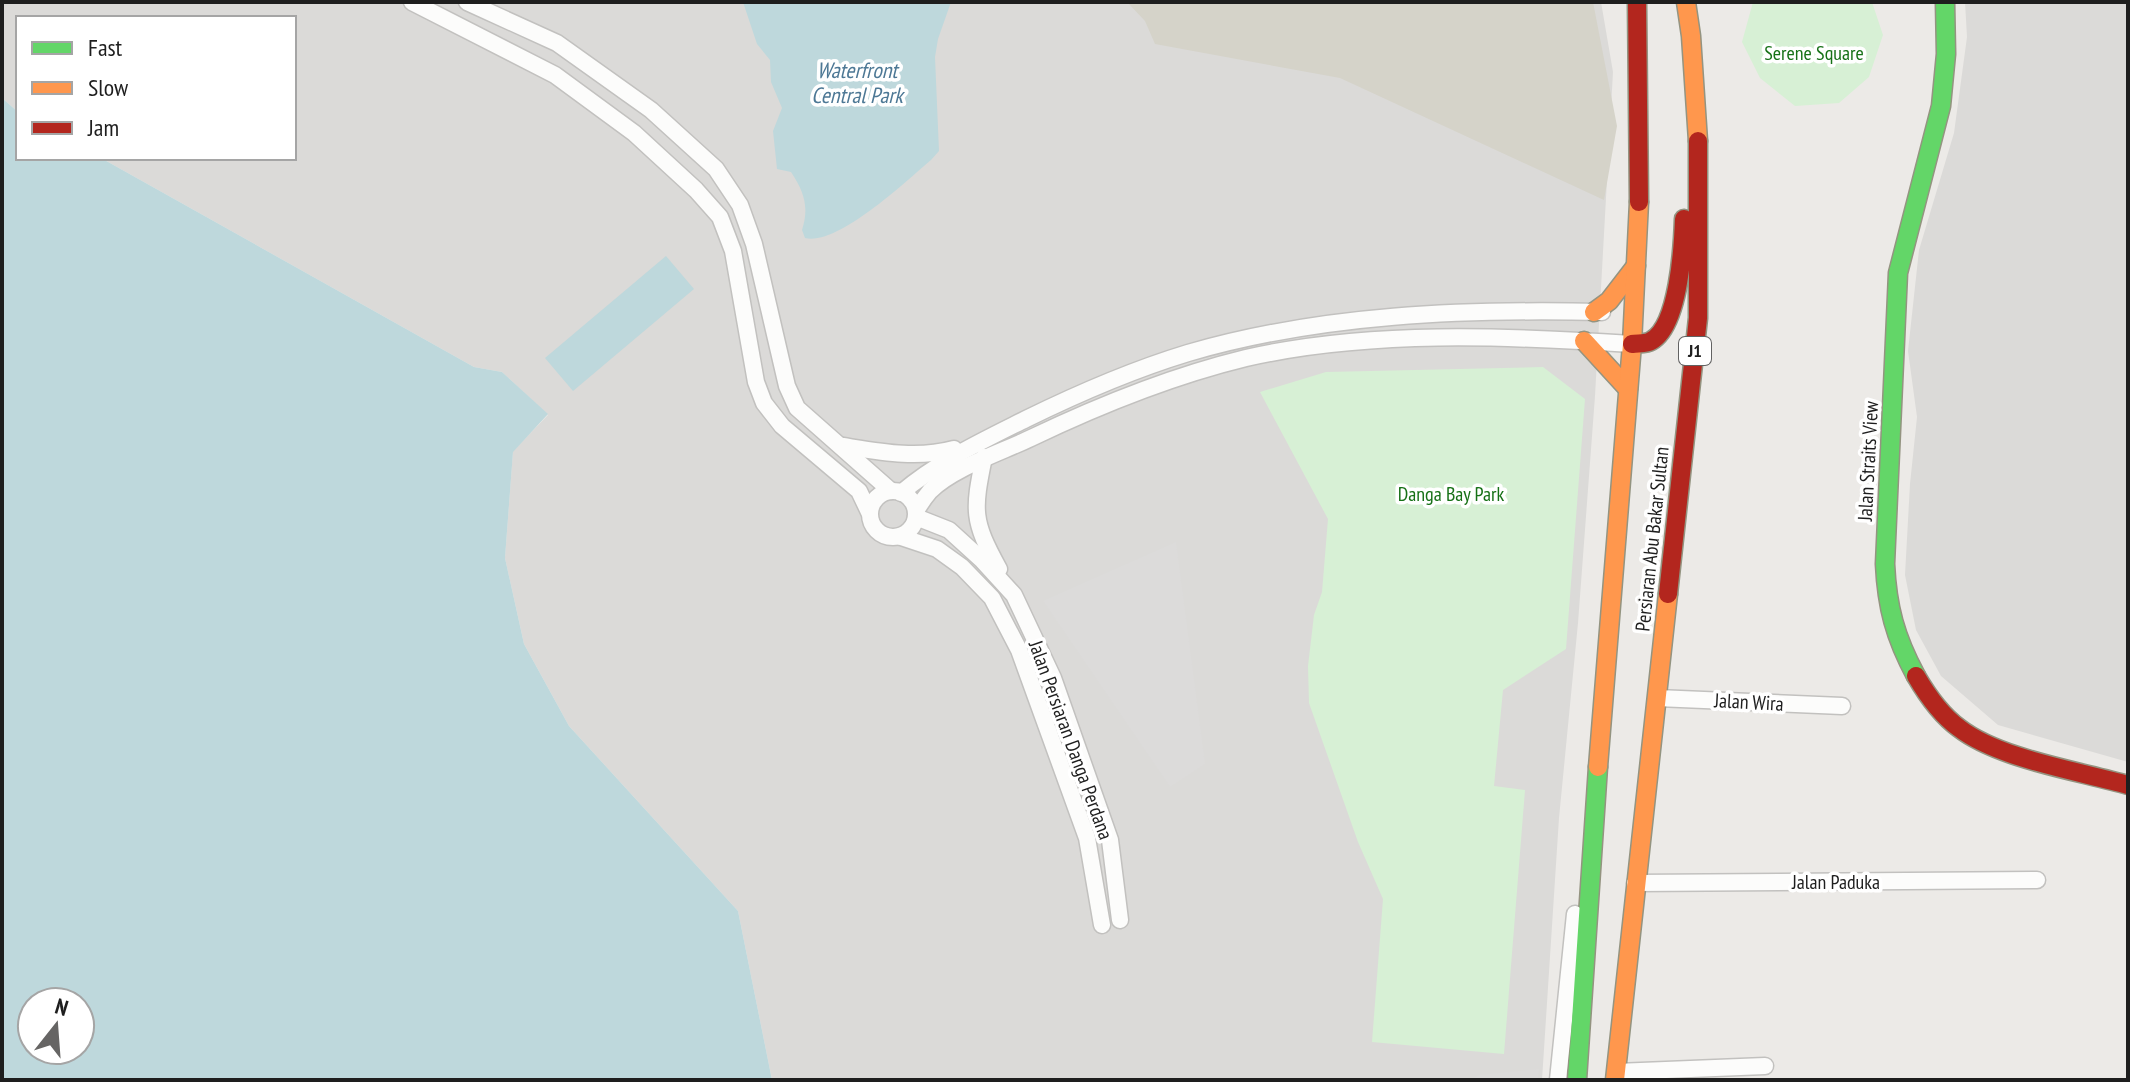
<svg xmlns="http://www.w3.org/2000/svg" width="2130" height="1082" font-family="'PT Sans Narrow',sans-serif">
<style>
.residential{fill:#dbdad8}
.construction{fill:#d5d3c9}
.park{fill:#d7f0d5}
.parking{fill:#dcdbda}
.water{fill:#bed8dc;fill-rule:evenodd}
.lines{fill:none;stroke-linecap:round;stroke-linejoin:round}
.street-casing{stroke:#c2c1bf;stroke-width:19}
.fast-casing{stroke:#949481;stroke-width:21}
.slow-casing{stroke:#949481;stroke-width:21}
.jam-casing{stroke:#949481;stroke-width:21}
.street{stroke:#fcfcfb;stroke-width:16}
.fast{stroke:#63d668;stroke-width:18}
.slow{stroke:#ff974d;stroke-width:18}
.jam{stroke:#b3261e;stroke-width:18}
.labels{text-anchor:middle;stroke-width:7;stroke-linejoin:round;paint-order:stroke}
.shield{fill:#fff;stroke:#626262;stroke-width:2}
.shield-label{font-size:18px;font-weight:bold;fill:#1e1e1e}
.park-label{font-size:20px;fill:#177117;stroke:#fff}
.street-label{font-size:20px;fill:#1e1e1e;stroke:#fff}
.water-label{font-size:22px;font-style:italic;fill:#4d7895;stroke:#fff}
</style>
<rect width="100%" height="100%" fill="#eceae7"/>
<!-- residential -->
<g class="residential">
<polygon points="2,2 1601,2 1613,72 1595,396 1578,623 1559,818 1542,1080 772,1080 738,911 569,726 524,644 505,558 513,451 548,415 502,372 474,367 101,158 294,158 294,18 18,18 18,112 2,98"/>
<polygon points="1965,2 2128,2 2128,762 1998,725 1941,676 1916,630 1905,575 1910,484 1917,417 1908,351 1919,250 1954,133 1967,37"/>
</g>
<!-- construction -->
<polygon class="construction" points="1127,2 1593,2 1617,126 1604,200 1340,78 1155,44 1145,21"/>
<!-- park -->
<g class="park">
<polygon points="1753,2 1872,2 1883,35 1869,77 1839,103 1795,106 1760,78 1742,42"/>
<polygon points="1543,367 1585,399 1566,649 1503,690 1494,786 1525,790 1504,1054 1372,1042 1383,899 1358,842 1309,703 1308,666 1314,615 1322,592 1328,519 1260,392 1326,372"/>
</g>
<!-- parking -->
<g class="parking">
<polygon points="1176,542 1205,764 1170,787 1043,601"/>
<polygon points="1539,1069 1538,1080 1471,1080 1479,1075"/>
</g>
<!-- water -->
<g class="water">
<path d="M743 2H951L938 39 935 57 939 151 931 160C905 182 838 246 805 238L802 230C809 208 805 193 791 172L777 169 773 131 782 108 771 82 770 60 757 44Z"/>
<path d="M2 98 18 112V158H101L474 367 502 372 548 414 513 452 505 558 524 644 569 726 738 911 772 1080H2ZM32 1002H80V1050H32Z"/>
<polygon points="666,256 694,289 573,391 545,358"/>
</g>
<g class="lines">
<defs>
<g id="street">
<polyline points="412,2 555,75 634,133 696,190 720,217 733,251 756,382 764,403 782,426 859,491 869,512"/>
<polyline points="467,2 557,43 651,110 716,169 740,205 754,244 787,386 797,408 891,491"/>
<path d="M843 446C881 452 917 459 954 449"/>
<path d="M984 457C973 511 972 520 999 569"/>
<circle cx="893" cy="514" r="23"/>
<path d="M901 493C939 461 982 441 1026 419 1079 393 1132 370 1188 353 1322 314 1464 309 1602 312"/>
<path d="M916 511C920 504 925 497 930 491 953 468 1002 452 1031 438 1100 405 1172 376 1246 358 1369 330 1507 336 1632 344"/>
<polyline points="916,517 949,530 982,560 1014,595 1053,678 1110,840 1120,920"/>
<polyline points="901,537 937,549 962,567 992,598 1019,650 1087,838 1102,925"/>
<polyline points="1657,698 1842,706"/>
<polyline points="1635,883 2037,880"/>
<polyline points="1616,1072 1765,1066"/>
<polyline points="1558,1080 1575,914"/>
</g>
<g id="fast">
<path d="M1916 676C1895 637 1887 607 1885 564L1898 273 1941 106 1946 54 1945 2"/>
<polyline points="1577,1080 1598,767"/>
</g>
<g id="slow">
<polyline points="1686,2 1691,36 1698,141"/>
<polyline points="1594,312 1609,301 1636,266"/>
<polyline points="1584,341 1628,389"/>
<polyline points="1598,767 1632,344 1639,202"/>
<polyline points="1615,1080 1668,594"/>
</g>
<g id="jam">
<polyline points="1637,2 1639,202"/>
<path d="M1632 344C1638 343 1646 344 1651 341 1679 326 1683 247 1684 219"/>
<polyline points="1668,594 1698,318 1698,141"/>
<path d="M1916 676C1927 695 1941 715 1959 728 1999 759 2079 771 2128 785"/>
</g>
</defs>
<!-- street casing -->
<use href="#street" class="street-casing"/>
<!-- fast casing -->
<use href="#fast" class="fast-casing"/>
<!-- slow casing -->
<use href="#slow" class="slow-casing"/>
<!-- jam casing -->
<use href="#jam" class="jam-casing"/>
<!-- street -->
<use href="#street" class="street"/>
<!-- fast -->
<use href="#fast" class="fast"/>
<!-- slow -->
<use href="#slow" class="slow"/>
<!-- jam -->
<use href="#jam" class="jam"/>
</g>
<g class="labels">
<!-- shield labels -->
<rect class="shield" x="1679" y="337" width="32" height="28" rx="6"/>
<g class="shield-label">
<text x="1695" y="357">J1</text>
</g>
<!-- park labels -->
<g class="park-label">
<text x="1814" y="60">Serene Square</text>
<text x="1451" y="501">Danga Bay Park</text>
</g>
<!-- street labels -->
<g class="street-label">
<text transform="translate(1868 461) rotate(-87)" y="7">Jalan Straits View</text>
<text transform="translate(1652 539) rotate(-84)" y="7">Persiaran Abu Bakar Sultan</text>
<text transform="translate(1749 702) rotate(3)" y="7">Jalan Wira</text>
<text transform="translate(1071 740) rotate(70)" y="7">Jalan Persiaran Danga Perdana</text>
<text x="1836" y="889">Jalan Paduka</text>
</g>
<!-- water labels -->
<g class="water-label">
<text x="857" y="78">Waterfront<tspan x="857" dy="25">Central Park</tspan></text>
</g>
</g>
<!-- border -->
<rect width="2130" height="1082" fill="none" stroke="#1e1e1e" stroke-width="8"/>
<!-- legend -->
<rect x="16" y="16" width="280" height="144" fill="#ffffff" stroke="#a5a5a5" stroke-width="2"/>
<rect x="32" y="42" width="40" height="12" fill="#63d668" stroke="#a5a5a5" stroke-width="2"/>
<text x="88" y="56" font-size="24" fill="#1e1e1e">Fast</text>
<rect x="32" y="82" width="40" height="12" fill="#ff974d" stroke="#a5a5a5" stroke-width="2"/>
<text x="88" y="96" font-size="24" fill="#1e1e1e">Slow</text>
<rect x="32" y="122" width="40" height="12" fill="#b3261e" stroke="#a5a5a5" stroke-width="2"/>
<text x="88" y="136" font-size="24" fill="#1e1e1e">Jam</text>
<!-- north arrow -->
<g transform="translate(56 1026) rotate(17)"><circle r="38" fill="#ffffff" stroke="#a5a5a5" stroke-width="2"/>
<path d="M0-6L14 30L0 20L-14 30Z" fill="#666564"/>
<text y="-12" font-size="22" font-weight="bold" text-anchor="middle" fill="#1e1e1e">N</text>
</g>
</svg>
